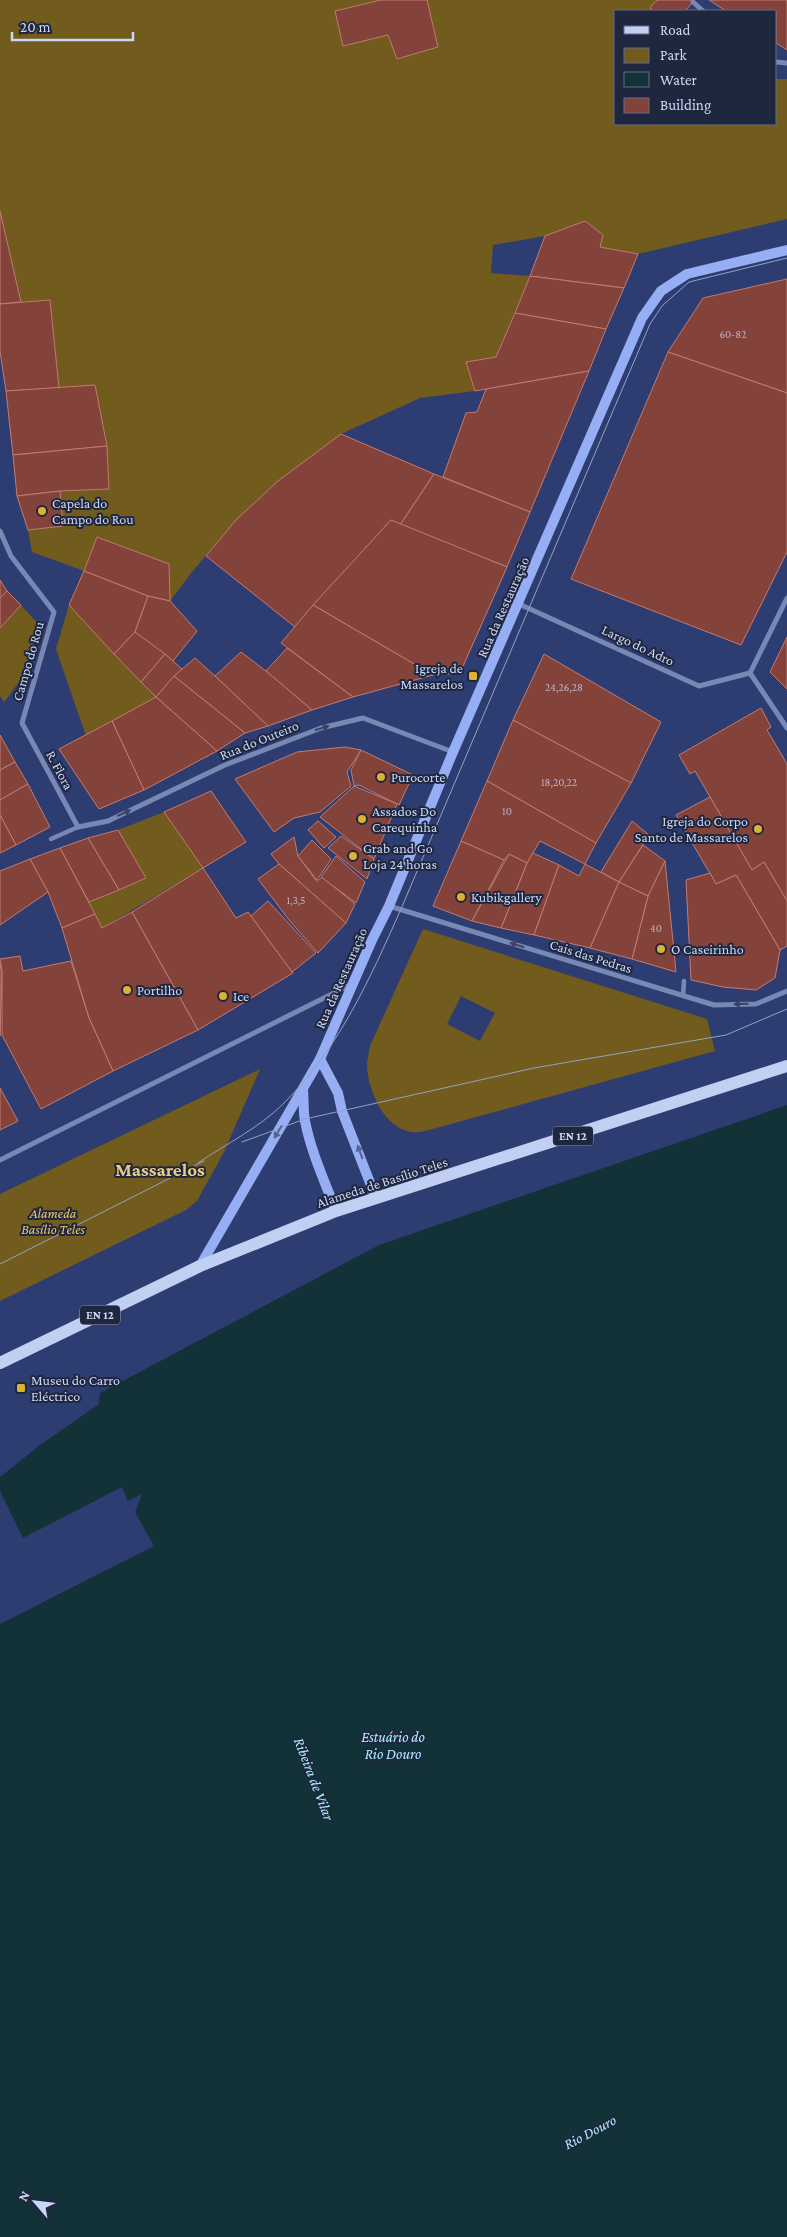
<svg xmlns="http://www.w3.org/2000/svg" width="787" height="2237" font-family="'Crimson Pro',serif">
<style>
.green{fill:#715b1d;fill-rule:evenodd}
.water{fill:#133237}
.pier{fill:#2e3d71}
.building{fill:#84433a;stroke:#c37b70}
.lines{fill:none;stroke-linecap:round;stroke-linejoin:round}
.pedestrian{stroke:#7888b4;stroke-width:4.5}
.minor{stroke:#7888b4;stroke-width:5}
.secondary{stroke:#96aef4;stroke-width:10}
.primary{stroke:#c1cff3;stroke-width:12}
.tram{stroke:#94a1c8;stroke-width:1}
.oneway{fill:#3a4461}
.oneway2{fill:#556490}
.poi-dot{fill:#dcb233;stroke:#1f273e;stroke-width:2}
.labels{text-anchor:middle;stroke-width:4;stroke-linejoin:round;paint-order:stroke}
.number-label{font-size:11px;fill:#b9b2c8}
.shield{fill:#1f273e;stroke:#97a2c0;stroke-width:1}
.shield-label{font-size:12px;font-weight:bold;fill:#cbd7f7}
.poi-label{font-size:14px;fill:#cbd7f7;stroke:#1f273e;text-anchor:start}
.street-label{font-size:14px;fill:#cbd7f7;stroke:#1f273e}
.park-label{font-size:14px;font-style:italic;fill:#edc866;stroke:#1f273e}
.water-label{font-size:15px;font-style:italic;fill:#a7f1fe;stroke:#1f273e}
.district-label{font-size:19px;font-weight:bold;fill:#e9cc81;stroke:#1f273e}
</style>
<rect width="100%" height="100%" fill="#2e3d71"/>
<!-- green -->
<g class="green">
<polygon points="0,0 381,0 335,11 343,45 388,35 397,59 438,47 427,0 657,0 650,8 654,11 616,11 616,124 776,124 776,79 787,79 787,219 638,254 600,247 602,235 585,221 545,236 493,245 491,273 530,276 496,357 466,362 475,391 420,398 341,434 278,481 236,520 192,572 170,601 169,564 97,537 84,571 32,552 28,530 63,526 60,491 108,489 107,446 95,386 59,388 50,300 21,302 0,211"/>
<polygon points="21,605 40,626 20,681 4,702 0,696 0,628"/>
<polygon points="69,605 156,697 86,736 56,649"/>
<polygon points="164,812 203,868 102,928 89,902 146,878 118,830"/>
<path d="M423 929 707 1019 715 1051 429 1130C424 1131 418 1133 413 1132 385 1130 368 1091 367 1066 367 1060 369 1053 370 1046ZM461 996 495 1013 480 1041 447 1024Z"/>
<polygon points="260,1069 224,1152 197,1201 186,1210 0,1301 0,1194"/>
</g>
<!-- water -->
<polygon class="water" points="787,1105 787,2237 0,2237 0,1477 40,1445 99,1404 100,1393 379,1245"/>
<!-- pier -->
<polygon class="pier" points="122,1487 128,1501 142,1494 135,1512 154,1546 0,1624 0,1491 23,1538"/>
<!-- building -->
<g class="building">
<polygon points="381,0 427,0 438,47 397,59 388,35 343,46 335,11"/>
<polygon points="657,0 695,0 685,11 654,11 650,8"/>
<polygon points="709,0 787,0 787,50 776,43 776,11 726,11"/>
<polygon points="0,211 21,302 0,304"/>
<polygon points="585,221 603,235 600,247 638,254 624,288 530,276 545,236"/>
<polygon points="530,276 624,288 606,329 515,313"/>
<polygon points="787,279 787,393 668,352 703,298"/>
<polygon points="50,300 59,388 6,391 0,351 0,304"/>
<polygon points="515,313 606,329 589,371 475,391 466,362 496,357"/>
<polygon points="668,352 787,393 787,552 741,645 571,579"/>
<polygon points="589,371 530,512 443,477 466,413 477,412 486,389"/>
<polygon points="95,385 107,446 13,455 6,391"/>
<polygon points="341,434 434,474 400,525 391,520 295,627 206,556 236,520 278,481"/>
<polygon points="107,446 109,489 60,491 17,496 13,455"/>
<polygon points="434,474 530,512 507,567 400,525"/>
<polygon points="60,491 63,526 28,530 17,496"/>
<polygon points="391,520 507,567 460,673 433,675 313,605"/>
<polygon points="97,537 169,564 170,601 148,596 84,571"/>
<polygon points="84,571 148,596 135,632 114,654 69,605"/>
<polygon points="0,580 7,591 0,598"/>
<polygon points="7,591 21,605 0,628 0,598"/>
<polygon points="148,596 170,601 197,631 173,661 135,632"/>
<polygon points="313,605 433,675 353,697 281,643"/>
<polygon points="135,632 165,654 141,682 114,654"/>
<polygon points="787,637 787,689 770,672"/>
<polygon points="287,648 353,697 312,710 266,671"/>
<polygon points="241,652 266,671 312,710 268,726 215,676"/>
<polygon points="165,654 182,669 156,697 141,682"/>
<polygon points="544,654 661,722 631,783 513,720"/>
<polygon points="195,658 215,676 268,726 245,733 174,676"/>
<polygon points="174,676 245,733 217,751 156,697"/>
<polygon points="156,697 217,751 144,790 112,721"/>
<polygon points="761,708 771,727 767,730 787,764 787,901 764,862 752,870 695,771 690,774 679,755"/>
<polygon points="513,720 631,783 596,843 487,781"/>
<polygon points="112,721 144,790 99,809 59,749"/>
<polygon points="0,735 15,762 0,770"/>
<polygon points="345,747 361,750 347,772 351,786 320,812 294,818 274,832 235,779 297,752"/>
<polygon points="361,750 413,775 399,805 359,785 354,786 351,770"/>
<polygon points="15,762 28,784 0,800 0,770"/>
<polygon points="487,781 596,843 585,864 540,841 527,863 509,854 504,860 461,841"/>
<polygon points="28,784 50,827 16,845 0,815 0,800"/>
<polygon points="354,786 397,804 374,859 320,817"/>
<polygon points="211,791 246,842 203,868 164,812"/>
<polygon points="710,797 752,870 764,862 787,901 787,946 780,950 736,875 716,884 676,815"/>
<polygon points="0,815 16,845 0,853"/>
<polygon points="318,821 336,837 324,848 308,830"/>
<polygon points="632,821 649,835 619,882 601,872"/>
<polygon points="118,830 146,878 119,890 88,838"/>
<polygon points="341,836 374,859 367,879 328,848"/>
<polygon points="294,837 298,856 317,882 322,877 355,904 346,923 279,864 271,854"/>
<polygon points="88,838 119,890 89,902 60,848"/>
<polygon points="312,840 331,859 317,880 298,856"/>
<polygon points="461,841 504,860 472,921 433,906"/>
<polygon points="643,845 665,861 648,896 619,882"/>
<polygon points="60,848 95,914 62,928 48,892 30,859"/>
<polygon points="533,853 559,865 534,935 501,928 527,863"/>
<polygon points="509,854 527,863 501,928 472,921"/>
<polygon points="336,856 365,882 356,903 321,877"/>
<polygon points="30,859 48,892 0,925 0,871"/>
<polygon points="665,861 676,972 632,959 648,896"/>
<polygon points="279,864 346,923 318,953 289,920 258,879"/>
<polygon points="585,864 619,882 590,948 534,935 559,865 579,876"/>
<polygon points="203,868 236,918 248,912 293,973 198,1030 132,912"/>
<polygon points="710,873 716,884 736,875 780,950 775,978 756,990 723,987 691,980 686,880"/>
<polygon points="619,882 648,896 632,959 590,948"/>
<polygon points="268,901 316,953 292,972 251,916"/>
<polygon points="132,912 198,1030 113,1071 89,1018 62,928 95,914 102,928"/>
<polygon points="20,956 23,971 71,961 89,1018 113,1071 41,1109 2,1035 2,971 0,959"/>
<polygon points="0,963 2,971 0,1036"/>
<polygon points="0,1088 18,1121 0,1130"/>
</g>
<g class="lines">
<!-- pedestrian -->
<g class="pedestrian">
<polyline points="51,839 78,827"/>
<polyline points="683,996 684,981"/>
</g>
<!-- minor -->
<g class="minor">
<polyline points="693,2 703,11"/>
<polyline points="776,62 787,63"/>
<polyline points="0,531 11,556 54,612 22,723 78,827 108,821 225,765 321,728 363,718 453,752"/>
<polyline points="519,604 699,686 750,673"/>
<polyline points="750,673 787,598"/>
<polyline points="750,673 787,728"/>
<polyline points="389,906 714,1005 756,1004 787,991"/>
<polyline points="0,1160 352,984"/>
</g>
<!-- secondary -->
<g class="secondary">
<polyline points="320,1059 338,1093 342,1111 376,1198"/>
<path d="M303 1090C304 1100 303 1111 305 1121 311 1152 325 1182 336 1211"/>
<polyline points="200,1266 320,1059 372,940 389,906 453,752 642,318 661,291 687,274 787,250"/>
</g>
<!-- primary -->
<polyline class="primary" points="0,1363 200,1266 336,1211 787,1066"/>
<!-- tram -->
<g class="tram">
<polyline points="242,1142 305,1119 534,1068 726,1035 787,1009"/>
<path d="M198 1163C226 1144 259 1128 283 1104 338 1050 370 979 401 909L650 324 662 306 689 282 787 258"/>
<polyline points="0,1264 204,1161"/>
</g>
</g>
<!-- one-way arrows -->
<defs><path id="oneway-solid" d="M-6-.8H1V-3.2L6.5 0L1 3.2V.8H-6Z" transform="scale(1.25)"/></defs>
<g class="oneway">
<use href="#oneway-solid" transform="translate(322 728) rotate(-17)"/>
<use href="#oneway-solid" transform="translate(124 813) rotate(-25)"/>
<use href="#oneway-solid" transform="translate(517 945) rotate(-163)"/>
<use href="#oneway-solid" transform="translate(741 1004) rotate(179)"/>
</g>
<g class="oneway2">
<use href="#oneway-solid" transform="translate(278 1132) rotate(121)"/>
<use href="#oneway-solid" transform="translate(360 1152) rotate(-110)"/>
</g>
<!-- markers -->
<g class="poi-dot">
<circle cx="42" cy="511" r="5"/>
<rect x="468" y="671" width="10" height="10" rx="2.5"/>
<circle cx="381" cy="777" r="5"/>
<circle cx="362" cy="819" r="5"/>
<circle cx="758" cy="829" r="5"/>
<circle cx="353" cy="856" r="5"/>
<circle cx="461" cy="897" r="5"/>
<circle cx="661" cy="949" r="5"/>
<circle cx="127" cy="990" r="5"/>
<circle cx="223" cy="996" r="5"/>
<rect x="16" y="1383" width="10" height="10" rx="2.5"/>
</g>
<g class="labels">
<!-- number labels -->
<g class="number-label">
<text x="733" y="338">60-82</text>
<text x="564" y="691">24,26,28</text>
<text x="559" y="786">18,20,22</text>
<text x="507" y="815">10</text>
<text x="296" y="904">1,3,5</text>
<text x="656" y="932">40</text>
</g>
<!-- shield labels -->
<g class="shield">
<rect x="553" y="1126.5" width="40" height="19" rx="4"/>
<rect x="80" y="1305.5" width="40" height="19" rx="4"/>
</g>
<g class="shield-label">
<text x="573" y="1140">EN 12</text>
<text x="100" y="1319">EN 12</text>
</g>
<!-- poi labels -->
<g class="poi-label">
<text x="52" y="508">Capela do<tspan x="52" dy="16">Campo do Rou</tspan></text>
<text x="463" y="673" text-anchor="end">Igreja de<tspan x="463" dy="16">Massarelos</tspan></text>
<text x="391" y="782">Purocorte</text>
<text x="372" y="816">Assados Do<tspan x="372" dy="16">Carequinha</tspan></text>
<text x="748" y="826" text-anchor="end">Igreja do Corpo<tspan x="748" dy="16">Santo de Massarelos</tspan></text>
<text x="363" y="853">Grab and Go<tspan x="363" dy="16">Loja 24 horas</tspan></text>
<text x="471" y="902">Kubikgallery</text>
<text x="671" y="954">O Caseirinho</text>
<text x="137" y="995">Portilho</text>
<text x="233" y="1001">Ice</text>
<text x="31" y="1385">Museu do Carro<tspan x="31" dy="16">Eléctrico</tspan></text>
</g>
<!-- street labels -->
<g class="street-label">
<text transform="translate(503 607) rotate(-66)" y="5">Rua da Restauração</text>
<text transform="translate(638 645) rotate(25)" y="5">Largo do Adro</text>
<text transform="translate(28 661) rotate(-74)" y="5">Campo do Rou</text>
<text transform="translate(259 740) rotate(-22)" y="5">Rua do Outeiro</text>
<text transform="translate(60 770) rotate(62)" y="5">R. Flora</text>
<text transform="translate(591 956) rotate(17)" y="5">Cais das Pedras</text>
<text transform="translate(341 978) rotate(-66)" y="5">Rua da Restauração</text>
<text transform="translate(382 1182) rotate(-18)" y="5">Alameda de Basílio Teles</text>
</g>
<!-- park labels -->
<g class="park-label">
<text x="53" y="1218">Alameda<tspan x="53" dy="16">Basílio Teles</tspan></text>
</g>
<!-- water labels -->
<g class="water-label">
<text x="393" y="1742">Estuário do<tspan x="393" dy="17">Rio Douro</tspan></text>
<text transform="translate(314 1779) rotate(69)" y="5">Ribeira de Vilar</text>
<text transform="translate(590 2132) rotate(-28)" y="5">Rio Douro</text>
</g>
<!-- district labels -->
<g class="district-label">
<text x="160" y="1176">Massarelos</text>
</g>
</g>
<!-- legend -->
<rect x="614" y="10" width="162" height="115" fill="#1f273e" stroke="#646d88"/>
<rect x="624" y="26" width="25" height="8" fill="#c1cff3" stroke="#646d88"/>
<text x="660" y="35" font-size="15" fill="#cbd7f7">Road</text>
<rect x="624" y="48" width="25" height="15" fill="#715b1d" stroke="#646d88"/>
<text x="660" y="60" font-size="15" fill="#cbd7f7">Park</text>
<rect x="624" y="72" width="25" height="15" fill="#133237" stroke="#646d88"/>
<text x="660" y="85" font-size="15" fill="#cbd7f7">Water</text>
<rect x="624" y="98" width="25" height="15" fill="#84433a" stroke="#646d88"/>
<text x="660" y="110" font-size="15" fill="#cbd7f7">Building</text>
<!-- north arrow -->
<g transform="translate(35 2202) rotate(298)" stroke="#1f273e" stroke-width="4" paint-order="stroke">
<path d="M0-4L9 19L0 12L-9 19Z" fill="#cbd7f7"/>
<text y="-8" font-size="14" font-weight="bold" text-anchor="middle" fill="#cbd7f7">N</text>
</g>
<!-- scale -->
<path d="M12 32v8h121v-8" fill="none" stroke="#cbd7f7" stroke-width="2.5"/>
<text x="20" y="32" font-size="15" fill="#cbd7f7" stroke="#1f273e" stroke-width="4" paint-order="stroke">20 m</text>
</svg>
